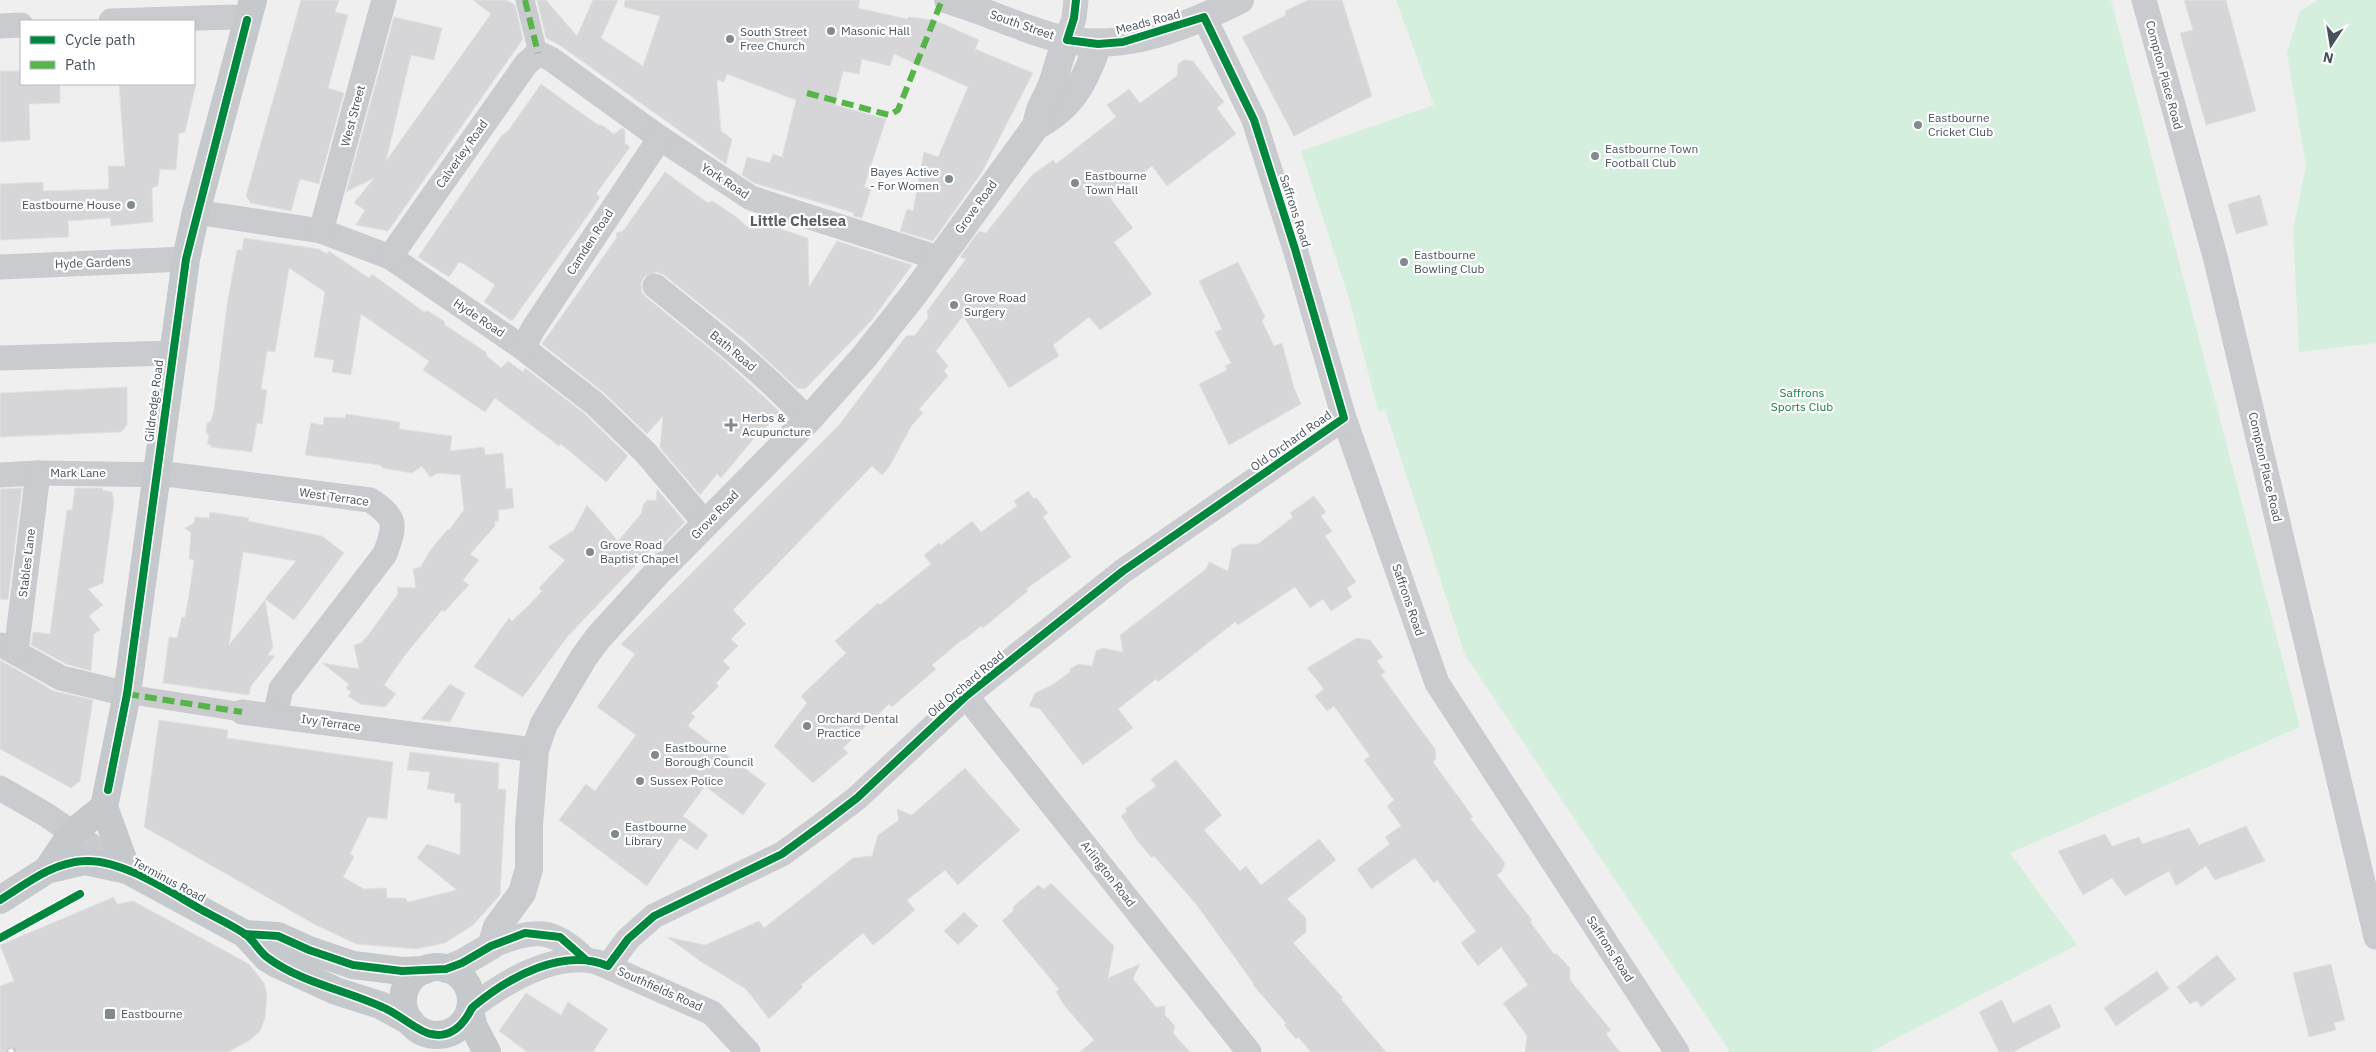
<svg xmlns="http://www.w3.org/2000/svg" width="2376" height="1052" font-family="'IBM Plex Sans',sans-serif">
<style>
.green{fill:#d4efdd}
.building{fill:#d6d6d8;stroke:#e1e1e2}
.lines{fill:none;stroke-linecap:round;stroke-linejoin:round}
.pedestrian{stroke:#c9cbce;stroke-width:19}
.minor{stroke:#c9cbce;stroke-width:25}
.tertiary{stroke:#c9cbce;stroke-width:28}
.primary{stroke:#c6c9cc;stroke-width:28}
.rail-casing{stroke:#c4c6c8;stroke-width:5.5}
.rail{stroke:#fff;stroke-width:4;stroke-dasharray:11;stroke-linecap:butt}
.quiet{stroke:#57b448;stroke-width:6;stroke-dasharray:12 6;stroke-linecap:butt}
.cycleway-casing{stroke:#fff;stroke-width:11}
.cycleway{stroke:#00873e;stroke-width:8}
.poi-dot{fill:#82898f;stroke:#fff;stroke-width:2}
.labels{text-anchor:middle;stroke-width:4.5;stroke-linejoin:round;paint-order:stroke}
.street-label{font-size:12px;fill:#47525c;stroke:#fff}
.poi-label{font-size:12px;fill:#47525c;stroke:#fff;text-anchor:start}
.park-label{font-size:12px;fill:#177d48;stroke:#fff}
.quarter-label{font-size:15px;font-weight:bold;fill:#5b5f63;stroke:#fff}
</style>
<rect width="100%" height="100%" fill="#f0efef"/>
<!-- green -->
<g class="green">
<polygon points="1396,0 2111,0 2300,727 2010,853 2077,945 1870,1052 1730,1052 1465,655 1385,410 1378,411 1349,298 1301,151 1434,105"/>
<polygon points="2318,0 2376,0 2376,343 2299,352 2293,229 2306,166 2287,53 2300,11"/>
</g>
<!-- building -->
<g class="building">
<polygon points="301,0 339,0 335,12 348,15 328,88 344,93 319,184 300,179 291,211 251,203 246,196"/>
<polygon points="473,0 506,0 515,5 523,39 388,231 356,225 365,210 354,203 374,178 346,192 394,17 442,28 434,60 411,55 386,161 491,14"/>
<polygon points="537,0 546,0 577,36 593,0 618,0 601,38 643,66 660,16 624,7 625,0 860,0 858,8 907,19 909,17 934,20 979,40 975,49 1033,73 982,172 933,241 900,231 907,209 913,211 924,152 938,157 968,87 894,54 890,66 862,59 859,74 843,71 835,105 886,119 864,187 871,189 862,218 853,216 854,213 754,183 742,175 747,157 770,163 773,154 782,157 796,100 727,74 724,82 717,80 721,131 732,139 726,164 561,46 546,38"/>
<polygon points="1308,0 1342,0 1372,96 1294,136 1242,37 1286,15 1285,11"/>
<polygon points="2184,0 2226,0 2256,111 2206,125 2180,33 2193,30"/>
<polygon points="1184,60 1193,61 1224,102 1217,108 1236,134 1167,186 1152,166 1110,198 1133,228 1114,242 1152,294 1100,330 1089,317 1053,345 1059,356 1009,388 963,316 936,351 948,366 944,371 948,376 919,409 923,413 912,425 889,467 882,475 872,466 733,610 746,624 731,639 738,646 723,661 730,668 716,683 719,686 691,714 695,716 688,726 766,784 743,815 705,786 683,816 708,835 697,850 680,838 647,886 559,820 586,784 595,791 636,735 597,707 635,654 621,644 839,425 906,336 915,335 928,318 927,311 966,259 960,257 979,231 986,233 1032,175 1053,160 1056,164 1116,117 1107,105 1129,89 1140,103 1177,76 1178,64"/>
<polygon points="0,71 21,71 21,84 60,84 60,103 29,104 30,140 0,142"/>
<polygon points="119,84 196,84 185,132 179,133 176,170 160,169 158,186 152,188 153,222 111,226 110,218 68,221 69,237 0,240 0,184 43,182 43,191 109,189 108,166 125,166"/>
<polygon points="541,84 598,125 602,125 614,134 622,128 625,130 625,143 630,147 596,194 600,197 591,211 512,321 484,302 495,285 464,264 459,262 449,277 418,257 502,135 508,131"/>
<polygon points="665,172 708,203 712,201 735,216 749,228 752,219 808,238 809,287 837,241 912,265 871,321 805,389 797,388 744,339 664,275 657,272 644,277 641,284 642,292 646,297 725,361 778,410 779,415 756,436 721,478 717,474 700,495 660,448 663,416 647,434 603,392 542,344 617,237 616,233 623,231"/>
<polygon points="2260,195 2268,225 2236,234 2228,204"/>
<polygon points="244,238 319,249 327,254 329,251 369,278 372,274 424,312 428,311 444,321 445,325 487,353 486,355 501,368 508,361 523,372 525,368 585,414 628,456 606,482 561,444 559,446 495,398 485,412 423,370 429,361 361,314 351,375 332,372 334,360 314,357 325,292 289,268 275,352 267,351 261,389 267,390 262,424 257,423 252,452 210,447 211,445 207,444 209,436 206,432 207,423 211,421 214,410 227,305 237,250 242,250"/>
<polygon points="1238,262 1265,317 1262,321 1274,346 1282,343 1294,388 1301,404 1229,445 1199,384 1227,370 1225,366 1231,363 1215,332 1222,329 1199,281"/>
<polygon points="127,387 127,425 121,432 0,437 0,393"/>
<polygon points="346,414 400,422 399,429 452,436 450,451 484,447 485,455 503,453 506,489 512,488 514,508 498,510 499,521 495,521 495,526 470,554 479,560 463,580 469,585 444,612 442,610 405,655 384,685 396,694 385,707 360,704 348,696 351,692 346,688 349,684 322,663 359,669 354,645 361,643 369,634 398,594 397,587 416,588 413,569 421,567 429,552 447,530 449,530 464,510 460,475 438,473 430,477 422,466 412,473 383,468 380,465 305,455 311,423 323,425 324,417 345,418"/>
<polygon points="22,488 8,600 0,599 0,489"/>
<polygon points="75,488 103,488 102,490 112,492 114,502 103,583 88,589 103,605 89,616 100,630 94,634 91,671 66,664 31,645 33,632 50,634 67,510 72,510"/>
<polygon points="657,489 685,522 655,553 651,549 567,637 523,697 474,667 509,618 512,621 527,607 542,591 539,588 565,560 548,547 574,530 587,505 618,541 641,514 643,505 647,500 656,501"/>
<polygon points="1028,491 1034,499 1036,497 1048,513 1043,517 1071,557 1026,589 1028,591 983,628 981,626 964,640 963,639 932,665 936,669 892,707 889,704 843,748 848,753 813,783 774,746 807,703 801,696 846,653 835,641 878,603 880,605 931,564 924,555 939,543 941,545 972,521 981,532 1017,506 1014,501"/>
<polygon points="1314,496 1326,512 1321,516 1332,531 1325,536 1356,582 1347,588 1352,597 1331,611 1323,599 1310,608 1295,587 1238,625 1235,622 1158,682 1156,679 1118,709 1133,728 1083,765 1040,709 1029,706 1035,693 1052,685 1070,672 1070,669 1078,664 1092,666 1096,651 1103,648 1123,652 1120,635 1206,569 1209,562 1228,571 1232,549 1240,544 1258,544 1293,517 1290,513"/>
<polygon points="210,512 249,518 248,521 322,536 344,553 294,620 265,599 296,561 243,552 229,645 265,600 273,647 268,655 275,656 251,686 249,695 163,683 169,637 177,638 182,617 185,617 190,589 194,560 189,559 191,533 185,528 194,523 195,517 209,518"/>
<polygon points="1357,638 1370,640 1383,657 1377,661 1385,672 1381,675 1435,749 1436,759 1433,762 1473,817 1470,818 1505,863 1502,871 1497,875 1532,920 1530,922 1554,954 1557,954 1570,968 1570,980 1611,1030 1606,1034 1620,1052 1525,1052 1527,1036 1503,1003 1528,985 1501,947 1478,966 1461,943 1476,931 1437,880 1434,883 1415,858 1371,889 1357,869 1390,844 1385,837 1401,826 1387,806 1394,800 1364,760 1370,756 1334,706 1327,711 1315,696 1324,689 1307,668"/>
<polygon points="0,660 54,691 93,700 80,781 71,788 0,749"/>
<polygon points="450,684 465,693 450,722 421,719"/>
<polygon points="159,720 228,730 227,738 393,762 387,819 368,817 350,854 354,857 343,877 364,889 386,888 387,898 405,898 408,902 457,890 417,858 427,844 460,855 461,803 454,803 455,794 427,789 430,772 407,770 410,752 499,763 498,789 506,789 500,895 473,925 464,931 445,943 416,949 356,944 314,924 144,827"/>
<polygon points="1176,760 1222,815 1204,830 1240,871 1246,866 1261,885 1319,839 1336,860 1287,899 1306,918 1306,932 1293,943 1343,998 1341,999 1386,1052 1311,1052 1298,1037 1296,1039 1284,1025 1286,1023 1253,985 1254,984 1196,904 1154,856 1152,858 1139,843 1121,816 1127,811 1125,809 1156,786 1151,779"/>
<polygon points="965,768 1020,830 958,885 945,870 907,900 915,910 881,939 873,945 863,933 801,985 803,987 769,1019 746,989 703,963 667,937 705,945 759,921 764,928 853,858 872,856 878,835 899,820 897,809 912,815"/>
<polygon points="2246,826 2265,861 2215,880 2206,866 2176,886 2169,871 2125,896 2112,878 2083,895 2058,851 2105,834 2112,846 2139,837 2142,844 2189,828 2199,845"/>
<polygon points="1051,883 1114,946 1108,978 1140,964 1133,979 1156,1007 1165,1006 1165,1015 1175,1026 1173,1033 1190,1052 1080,1052 1094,1040 1064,1005 1056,992 1059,989 1002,921 1013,911 1013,907 1038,885 1044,889"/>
<polygon points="114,897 117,904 133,901 249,964 264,983 267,995 265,1018 260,1031 250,1040 228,1052 0,1052 0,986 14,981 0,945"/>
<polygon points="964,912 978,926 958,945 944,931"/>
<polygon points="2217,955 2236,979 2201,1007 2197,1001 2190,1004 2177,987"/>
<polygon points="2331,964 2345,1020 2334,1023 2336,1030 2309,1037 2293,973"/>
<polygon points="2157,971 2169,989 2116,1026 2104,1008"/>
<polygon points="526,993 561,1015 568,1002 608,1029 593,1052 527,1052 499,1031"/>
<polygon points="2002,1000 2013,1023 2050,1004 2061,1027 2013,1052 1999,1052 1979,1012"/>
</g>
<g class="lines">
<!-- pedestrian -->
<g class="pedestrian">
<polyline points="525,0 538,53"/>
<polyline points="127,694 242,712"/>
</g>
<!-- minor -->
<g class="minor">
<polyline points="2144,0 2216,260 2376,937"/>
<polyline points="1204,17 1254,120 1295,249 1344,418 1437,683 1677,1052"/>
<polyline points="111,21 232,17 247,20"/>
<polyline points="0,26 21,25"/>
<polyline points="1067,40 1074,18 1076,0"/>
<polyline points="196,212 321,231 390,257 523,348 594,403 645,452 706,524"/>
<polyline points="321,231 384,0"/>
<polyline points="390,257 526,64 538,53 551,59 660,138 751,198 938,258"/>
<polyline points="0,267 186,259"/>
<path d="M655 286C708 329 762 370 808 420"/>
<polyline points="523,348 533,329 660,138"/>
<polyline points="0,358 171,353"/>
<path d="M0 475 38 473 174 475 370 500C397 518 396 524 385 554L281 689 275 715"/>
<polyline points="2,645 61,678 127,694"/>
<polyline points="16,652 38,473"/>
<polyline points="966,696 1249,1052"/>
<polyline points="242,712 535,750"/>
<polyline points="0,788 45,814 127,870"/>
<path d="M491 946C533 930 550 925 585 959"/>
<polyline points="608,966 628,939 654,916 782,854 823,824 857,798 966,696 1123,571 1344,418"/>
<path d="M471 1008C503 983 554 951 597 962L712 1013 748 1052"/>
</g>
<!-- tertiary -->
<g class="tertiary">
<path d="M948 0C983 10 1015 26 1050 36 1118 55 1179 30 1240 0"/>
<path d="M1036 126C1072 107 1085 82 1098 44"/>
<path d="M446 969 462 963 491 946 497 927 522 893 529 869V825L535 750 544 724 584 657 598 638 656 574 808 420 864 357 914 294 1036 126C1039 108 1043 105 1050 89 1057 73 1059 56 1067 40"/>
</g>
<!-- primary -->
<g class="primary">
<polyline points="47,870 85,861 127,870 245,934 267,958 275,963 336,991 380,1005 411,1022"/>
<polyline points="127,870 104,807 127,694 186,259 196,212 253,0"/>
<polyline points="0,900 47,870 72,833 104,807"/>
<polyline points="245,934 278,936 309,950 353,965 402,971 425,970"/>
<circle cx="437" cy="1001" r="34"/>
<polyline points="470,1012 474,1027 487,1052"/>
</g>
<defs>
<polyline id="rail" points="9,1052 13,1050"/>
</defs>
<!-- rail casing -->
<use href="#rail" class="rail-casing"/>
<!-- rail -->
<use href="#rail" class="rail"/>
<!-- quiet -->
<g class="quiet">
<polyline points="525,0 538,53"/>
<polyline points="807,93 889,115 898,110 942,0"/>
<polyline points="127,694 242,712"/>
</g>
<defs>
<g id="cycleway">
<polyline points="108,790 127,694 186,259 247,20"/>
<path d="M0 900C26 884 53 862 85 861 122 859 170 892 202 910 216 918 232 925 245 934 254 940 259 952 268 958 302 983 345 990 382 1007 398 1013 418 1032 431 1034 448 1038 460 1028 468 1015 471 1011 470 1009 474 1006 509 977 563 947 608 966L628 939 654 916 782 854 823 824 857 798 966 696 1123 571 1344 418 1295 249 1254 120 1204 17 1123 42 1098 44 1067 40 1074 18 1076 0"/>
<polyline points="245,934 278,936 309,950 353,965 402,971 446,969 462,963 491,946 525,933 560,937 585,959"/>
<polyline points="0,938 80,894"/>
</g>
</defs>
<!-- cycleway casing -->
<use href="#cycleway" class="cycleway-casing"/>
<!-- cycleway -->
<use href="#cycleway" class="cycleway"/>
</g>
<!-- markers -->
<g class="poi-dot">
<circle cx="831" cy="31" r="5"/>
<circle cx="730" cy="39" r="5"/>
<circle cx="1918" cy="125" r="5"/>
<circle cx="1595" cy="156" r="5"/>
<circle cx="949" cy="179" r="5"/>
<circle cx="1075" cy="183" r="5"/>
<circle cx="131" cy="205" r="5"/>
<circle cx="1404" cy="262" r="5"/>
<circle cx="954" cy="305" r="5"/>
<path d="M728.5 417.5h5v5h5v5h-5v5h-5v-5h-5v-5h5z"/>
<circle cx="590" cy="552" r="5"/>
<circle cx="807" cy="726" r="5"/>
<circle cx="655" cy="755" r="5"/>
<circle cx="640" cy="781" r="5"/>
<circle cx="615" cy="834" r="5"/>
<rect x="104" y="1008" width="12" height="12" rx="2.5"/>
</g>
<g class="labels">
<!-- street labels -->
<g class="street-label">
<text transform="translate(1148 22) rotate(-15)" y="4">Meads Road</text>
<text transform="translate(1022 25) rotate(19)" y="4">South Street</text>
<text transform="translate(2164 75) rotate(75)" y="4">Compton Place Road</text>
<text transform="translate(353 116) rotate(-75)" y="4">West Street</text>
<text transform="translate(462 154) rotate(-55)" y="4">Calverley Road</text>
<text transform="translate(725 181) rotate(33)" y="4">York Road</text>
<text transform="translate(976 207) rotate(-54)" y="4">Grove Road</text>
<text transform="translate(1295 211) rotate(72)" y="4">Saffrons Road</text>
<text transform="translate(590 242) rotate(-57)" y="4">Camden Road</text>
<text transform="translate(93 263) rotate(-2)" y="4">Hyde Gardens</text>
<text transform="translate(479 318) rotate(34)" y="4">Hyde Road</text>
<text transform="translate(733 351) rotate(40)" y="4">Bath Road</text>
<text transform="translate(154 401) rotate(-83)" y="4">Gildredge Road</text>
<text transform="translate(1291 441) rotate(-35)" y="4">Old Orchard Road</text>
<text transform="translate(2265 467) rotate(77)" y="4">Compton Place Road</text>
<text x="78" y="477">Mark Lane</text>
<text transform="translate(334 497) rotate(8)" y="4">West Terrace</text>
<text transform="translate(715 515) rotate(-46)" y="4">Grove Road</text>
<text transform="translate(27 563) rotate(-83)" y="4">Stables Lane</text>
<text transform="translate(1408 600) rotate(71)" y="4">Saffrons Road</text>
<text transform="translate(966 684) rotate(-40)" y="4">Old Orchard Road</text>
<text transform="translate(331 723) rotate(8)" y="4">Ivy Terrace</text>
<text transform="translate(1108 874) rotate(52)" y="4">Arlington Road</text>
<text transform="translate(169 880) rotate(28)" y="4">Terminus Road</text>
<text transform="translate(1610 949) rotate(57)" y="4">Saffrons Road</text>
<text transform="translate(660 989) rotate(24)" y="4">Southfields Road</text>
</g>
<!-- poi labels -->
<g class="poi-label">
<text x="841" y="35">Masonic Hall</text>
<text x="740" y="36">South Street<tspan x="740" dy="14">Free Church</tspan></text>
<text x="1928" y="122">Eastbourne<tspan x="1928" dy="14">Cricket Club</tspan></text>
<text x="1605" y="153">Eastbourne Town<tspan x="1605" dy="14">Football Club</tspan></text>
<text x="939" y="176" text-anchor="end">Bayes Active<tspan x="939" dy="14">- For Women</tspan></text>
<text x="1085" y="180">Eastbourne<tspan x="1085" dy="14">Town Hall</tspan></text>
<text x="121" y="209" text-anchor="end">Eastbourne House</text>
<text x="1414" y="259">Eastbourne<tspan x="1414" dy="14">Bowling Club</tspan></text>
<text x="964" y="302">Grove Road<tspan x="964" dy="14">Surgery</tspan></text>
<text x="742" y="422">Herbs &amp;<tspan x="742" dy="14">Acupuncture</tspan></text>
<text x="600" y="549">Grove Road<tspan x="600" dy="14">Baptist Chapel</tspan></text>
<text x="817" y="723">Orchard Dental<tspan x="817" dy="14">Practice</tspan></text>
<text x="665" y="752">Eastbourne<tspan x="665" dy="14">Borough Council</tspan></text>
<text x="650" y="785">Sussex Police</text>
<text x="625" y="831">Eastbourne<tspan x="625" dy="14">Library</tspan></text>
<text x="121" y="1018">Eastbourne</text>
</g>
<!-- park labels -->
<g class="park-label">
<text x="1802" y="397">Saffrons<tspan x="1802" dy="14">Sports Club</tspan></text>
</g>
<!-- quarter labels -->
<g class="quarter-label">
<text x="798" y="226">Little Chelsea</text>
</g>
</g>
<!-- legend -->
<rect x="20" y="20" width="175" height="65" fill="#ffffff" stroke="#b5babe"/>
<rect x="30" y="36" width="25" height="8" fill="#00873e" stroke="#b5babe"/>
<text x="65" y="45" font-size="15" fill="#47525c">Cycle path</text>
<rect x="30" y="61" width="25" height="8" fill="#57b448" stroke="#b5babe"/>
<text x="65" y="70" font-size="15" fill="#47525c">Path</text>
<!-- north arrow -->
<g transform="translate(2331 45) rotate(192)" stroke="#ffffff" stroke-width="4" paint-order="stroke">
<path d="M0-4L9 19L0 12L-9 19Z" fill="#47525c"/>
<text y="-8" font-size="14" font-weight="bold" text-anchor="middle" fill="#47525c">N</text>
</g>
</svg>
